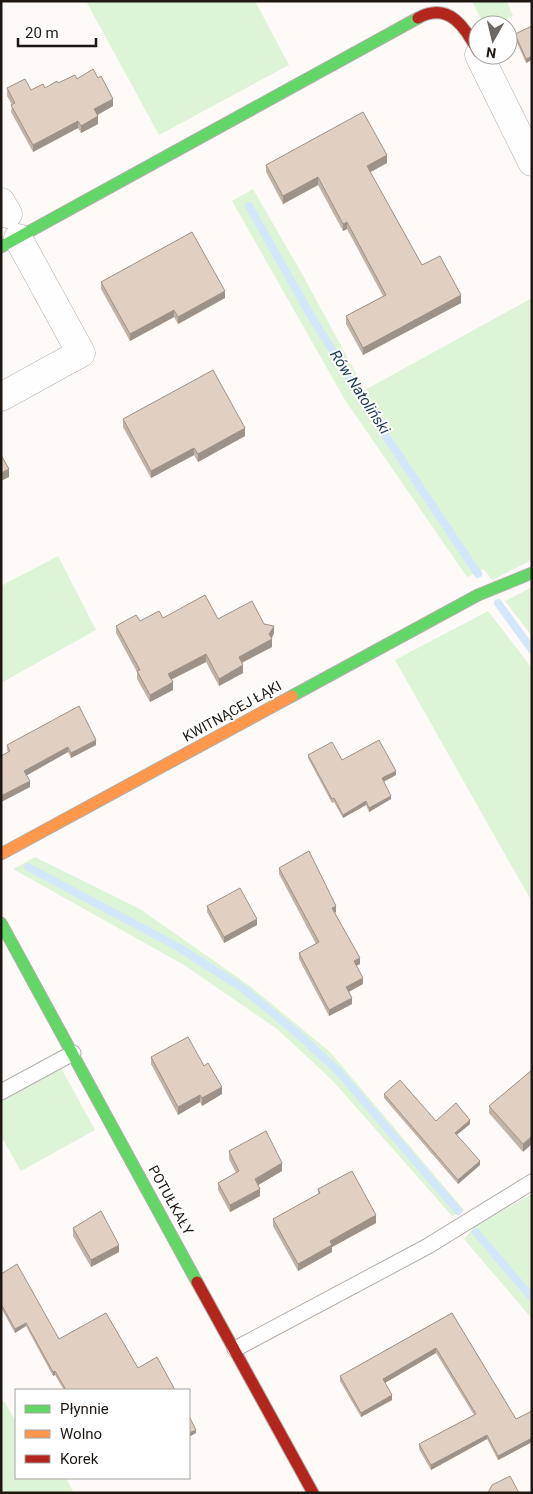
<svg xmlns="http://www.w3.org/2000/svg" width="533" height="1494" font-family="Roboto,sans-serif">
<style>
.green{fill:#def4d6}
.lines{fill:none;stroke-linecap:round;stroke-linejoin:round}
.stream{stroke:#d2e7fa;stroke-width:8}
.lane-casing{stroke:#b3aeaa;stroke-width:17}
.street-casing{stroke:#b3aeaa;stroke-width:29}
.fast-casing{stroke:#b3aeaa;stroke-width:13}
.slow-casing{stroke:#b3aeaa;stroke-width:13}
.jam-casing{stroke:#b3aeaa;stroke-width:13}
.lane{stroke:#fffefe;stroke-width:15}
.street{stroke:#fffefe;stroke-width:28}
.fast{stroke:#63d668;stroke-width:11}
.slow{stroke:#ff974d;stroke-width:11}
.jam{stroke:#b3261e;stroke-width:11}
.wall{fill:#c2b3a7}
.shaded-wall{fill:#9e9288}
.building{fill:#e1d0c2;stroke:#9e9288}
.labels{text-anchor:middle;stroke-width:4;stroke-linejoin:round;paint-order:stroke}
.street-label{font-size:14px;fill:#1f1812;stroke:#fff}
.water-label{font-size:15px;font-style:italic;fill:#193c57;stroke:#fff}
</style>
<rect width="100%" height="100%" fill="#fdfaf8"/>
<!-- green -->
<g class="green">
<polygon points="86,1 255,1 289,65 159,135"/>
<polygon points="472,1 507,1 513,16 493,25 484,25"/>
<polygon points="253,189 301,272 365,390 532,298 532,560 492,580 484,569 467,577 345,400 232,201"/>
<polygon points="58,556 96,630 1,683 1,586"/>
<polygon points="532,587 532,636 505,601"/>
<polygon points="488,611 532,668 532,902 395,660"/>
<polygon points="35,857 140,909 250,986 330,1052 464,1210 452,1216 332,1080 277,1029 184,965 13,869"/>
<polygon points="60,1066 95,1130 21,1171 1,1136 1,1099"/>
<polygon points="532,1194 532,1319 464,1239 476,1225"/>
<polygon points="4,1401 16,1422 16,1478 66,1478 74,1493 1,1493 1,1403"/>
</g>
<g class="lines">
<!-- stream -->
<g class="stream">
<polyline points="249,206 311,316 386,436 478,574"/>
<polyline points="498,603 532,650"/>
<polyline points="28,867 178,947 241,987 297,1033 339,1072 458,1211"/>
<polyline points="476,1232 532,1298"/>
</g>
<defs>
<g id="lane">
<polyline points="1,1092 73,1053"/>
<polyline points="235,1349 428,1246 532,1182"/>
</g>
<g id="street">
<polyline points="479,55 532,162"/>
<polyline points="1,202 8,214"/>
<polyline points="1,397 81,353 18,238"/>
</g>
<g id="fast">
<polyline points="1,247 418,18"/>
<polyline points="292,696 478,595 532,573"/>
<polyline points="1,923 197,1282"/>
</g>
<polyline id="slow" points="1,854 292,696"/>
<g id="jam">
<path d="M418 18C449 1 466 28 478 52"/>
<polyline points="197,1282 313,1493"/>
</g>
</defs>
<!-- lane casing -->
<use href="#lane" class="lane-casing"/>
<!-- street casing -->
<use href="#street" class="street-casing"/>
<!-- fast casing -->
<use href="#fast" class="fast-casing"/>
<!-- slow casing -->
<use href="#slow" class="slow-casing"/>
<!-- jam casing -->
<use href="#jam" class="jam-casing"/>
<!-- lane -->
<use href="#lane" class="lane"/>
<!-- street -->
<use href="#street" class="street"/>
<!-- fast -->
<use href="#fast" class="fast"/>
<!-- slow -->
<use href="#slow" class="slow"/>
<!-- jam -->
<use href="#jam" class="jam"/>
</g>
<!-- wall -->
<g class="wall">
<polygon points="532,26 526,63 515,38 515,34"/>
<polygon points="77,79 113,106 97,115 98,124 81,133 78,128 33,152 11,112 12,105 7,96 7,88 31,90 45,88"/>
<polygon points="387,163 370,172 422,265 461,303 363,355 346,324 346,316 383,296 347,229 343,231 318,185 283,204 266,172 266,165"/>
<polygon points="101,282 225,298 178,324 174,317 130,341 101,289"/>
<polygon points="123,419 245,436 198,462 194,455 151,478 123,427"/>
<polygon points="163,618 218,619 264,624 274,633 271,638 272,647 242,663 243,673 219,686 206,662 171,680 173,690 150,702 137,679 137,672 116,633 116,626 140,621"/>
<polygon points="7,745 96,745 71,758 68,752 26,775 30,787 1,802 1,756 8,752 7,750"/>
<polygon points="308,755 342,760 396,775 384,782 391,799 369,812 366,805 343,818 334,802 332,803 308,758"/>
<polygon points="279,868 336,912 335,913 360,964 356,966 363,984 349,992 352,1004 329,1016 299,959 299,953 316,944 279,874"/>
<polygon points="207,906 257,925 224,943 207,912"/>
<polygon points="151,1057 204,1066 222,1094 202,1106 200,1102 178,1115 151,1064"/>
<polygon points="532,1070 523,1152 489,1113 489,1106"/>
<polygon points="384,1094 436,1121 470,1124 457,1135 480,1165 458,1184 384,1098"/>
<polygon points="229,1151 282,1171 258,1185 260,1196 230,1212 218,1190 218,1183 236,1173 229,1159"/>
<polygon points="318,1189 376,1223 332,1247 332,1252 298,1271 273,1226 273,1219 318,1194"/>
<polygon points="73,1228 119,1252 91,1267 73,1236"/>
<polygon points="1,1274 59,1339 138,1368 175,1390 64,1390 55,1375 53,1376 26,1326 15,1333 1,1308"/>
<polygon points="452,1313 516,1419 532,1411 532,1442 498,1460 487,1439 431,1470 419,1449 419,1444 474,1415 436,1353 385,1383 392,1400 361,1417 340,1381 340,1376"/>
</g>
<!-- shaded-wall -->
<g class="shaded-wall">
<polygon points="532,56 532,60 526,63 526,59"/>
<polygon points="113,99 113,106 94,117 94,109"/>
<polygon points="98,116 98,124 81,133 81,126"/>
<polygon points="78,121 78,128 33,152 33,145"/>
<polygon points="387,155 387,163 367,174 367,166"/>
<polygon points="318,177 318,185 283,204 283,196"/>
<polygon points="347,222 347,229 343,231 343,224"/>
<polygon points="225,291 225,298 178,324 178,317"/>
<polygon points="461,295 461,303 363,355 363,348"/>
<polygon points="174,310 174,317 130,341 130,334"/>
<polygon points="245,428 245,436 198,462 198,454"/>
<polygon points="194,448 194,455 151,478 151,471"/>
<polygon points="9,469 9,477 1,481 1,473"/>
<polygon points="274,626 274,633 271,640 272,639 272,647 239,664 239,657 269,634"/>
<polygon points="206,654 206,662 168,681 168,674"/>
<polygon points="243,665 243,673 219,686 219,679"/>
<polygon points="173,682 173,690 150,702 150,695"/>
<polygon points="96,740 96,745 71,758 71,753"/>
<polygon points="68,747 68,752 24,777 24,771"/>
<polygon points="396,771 396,775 382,782 382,778"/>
<polygon points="30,781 30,787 1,802 1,796"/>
<polygon points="391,796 391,799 369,812 369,808"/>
<polygon points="366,801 366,805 343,818 343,815"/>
<polygon points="336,906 336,912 332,914 332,908"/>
<polygon points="257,919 257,925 224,943 224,937"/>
<polygon points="360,958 360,964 354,967 354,961"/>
<polygon points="363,978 363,984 346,993 346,987"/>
<polygon points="352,998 352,1004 329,1016 329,1010"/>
<polygon points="222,1087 222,1094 202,1106 202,1098"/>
<polygon points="200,1095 200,1102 178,1115 178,1107"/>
<polygon points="470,1120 470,1124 455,1136 455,1133"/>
<polygon points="532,1136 532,1144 523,1152 523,1144"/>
<polygon points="480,1161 480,1165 458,1184 458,1180"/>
<polygon points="282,1163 282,1171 255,1187 255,1179"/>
<polygon points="260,1189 260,1196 230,1212 230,1205"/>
<polygon points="376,1215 376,1223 332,1247 332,1252 298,1271 298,1264 330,1241"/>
<polygon points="119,1245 119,1252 91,1267 91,1260"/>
<polygon points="26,1323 26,1326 15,1333 15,1329"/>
<polygon points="436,1348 436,1353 383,1384 383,1379"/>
<polygon points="55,1371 55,1375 53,1376 53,1372"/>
<polygon points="392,1395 392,1400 361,1417 361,1413"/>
<polygon points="196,1430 196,1433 189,1437 189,1433"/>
<polygon points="487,1435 487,1439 431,1470 431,1465"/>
<polygon points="532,1438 532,1442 498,1460 498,1456"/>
</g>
<!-- building -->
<g class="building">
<polygon points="532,26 532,56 526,59 515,34"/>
<polygon points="93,69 98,78 101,76 113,99 94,109 98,116 81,126 78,121 33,145 11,105 15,103 7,88 25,79 31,90 43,84 45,88 57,81 58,83 75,75 77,79"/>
<polygon points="363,112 387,155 367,166 422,265 440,256 461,295 363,348 346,316 386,295 347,222 343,224 318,177 283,196 266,165"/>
<polygon points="192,232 225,291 178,317 174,310 130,334 101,282"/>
<polygon points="213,370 245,428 198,454 194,448 151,471 123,419"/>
<polygon points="1,455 9,469 1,473"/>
<polygon points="205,595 218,619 252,601 264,624 274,626 269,634 272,639 239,657 243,665 219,679 206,654 168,674 173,682 150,695 137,671 140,670 116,626 136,615 140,621 159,611 163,618"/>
<polygon points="79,706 96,740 71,753 68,747 24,771 30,781 1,796 1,756 10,751 7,745"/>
<polygon points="379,740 396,771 382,778 391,796 369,808 366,801 343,815 334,798 332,799 308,755 332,742 342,760"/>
<polygon points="309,851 336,906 332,908 360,958 354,961 363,978 346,987 352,998 329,1010 299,953 319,942 279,868"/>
<polygon points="240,888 257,919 224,937 207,906"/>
<polygon points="188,1037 204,1066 208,1063 222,1087 202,1098 200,1095 178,1107 151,1057"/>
<polygon points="532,1070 532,1136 523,1144 489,1106"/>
<polygon points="400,1080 436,1121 456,1103 470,1120 455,1133 480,1161 458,1180 384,1094"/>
<polygon points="266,1131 282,1163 255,1179 260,1189 230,1205 218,1183 239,1171 229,1151"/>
<polygon points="352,1171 376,1215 330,1241 332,1245 298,1264 273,1219 320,1193 318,1189"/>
<polygon points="101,1211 119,1245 91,1260 73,1228"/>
<polygon points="17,1264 59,1339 106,1313 138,1368 157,1357 175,1390 66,1390 55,1371 53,1372 26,1323 15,1329 1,1304 1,1274"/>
<polygon points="452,1313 516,1419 532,1411 532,1438 498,1456 487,1435 431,1465 419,1444 476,1414 436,1348 383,1379 392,1395 361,1413 340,1376"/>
<polygon points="189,1416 196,1430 189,1433"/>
<polygon points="510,1476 519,1493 488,1493 492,1485"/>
</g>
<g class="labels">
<!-- street labels -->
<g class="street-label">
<text transform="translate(232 711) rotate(-29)" y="5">KWITNĄCEJ ŁĄKI</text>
<text transform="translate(171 1200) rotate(61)" y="5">POTUŁKAŁY</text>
</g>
<!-- water labels -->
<g class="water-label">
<text transform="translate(360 392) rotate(57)" y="5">Rów Natoliński</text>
</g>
</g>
<!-- border -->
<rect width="533" height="1494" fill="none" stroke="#1f1812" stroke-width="5"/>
<!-- legend -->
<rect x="15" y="1389" width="175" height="90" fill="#ffffff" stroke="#a5a3a0"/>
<rect x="25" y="1405" width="25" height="8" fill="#63d668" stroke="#a5a3a0"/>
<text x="60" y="1414" font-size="15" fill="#1f1812">Płynnie</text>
<rect x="25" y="1430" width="25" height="8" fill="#ff974d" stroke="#a5a3a0"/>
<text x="60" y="1439" font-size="15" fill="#1f1812">Wolno</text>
<rect x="25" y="1455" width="25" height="8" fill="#b3261e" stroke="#a5a3a0"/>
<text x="60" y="1464" font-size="15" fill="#1f1812">Korek</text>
<!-- north arrow -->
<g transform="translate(493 40) rotate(188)"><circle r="24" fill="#ffffff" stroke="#a5a3a0"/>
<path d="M0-4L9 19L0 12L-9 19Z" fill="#6d6762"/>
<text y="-8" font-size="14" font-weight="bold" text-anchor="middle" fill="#1f1812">N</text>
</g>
<!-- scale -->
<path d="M18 38v8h78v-8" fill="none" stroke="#1f1812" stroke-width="2.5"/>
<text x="25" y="38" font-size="15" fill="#1f1812" stroke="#ffffff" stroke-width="4" paint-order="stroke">20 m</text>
</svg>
